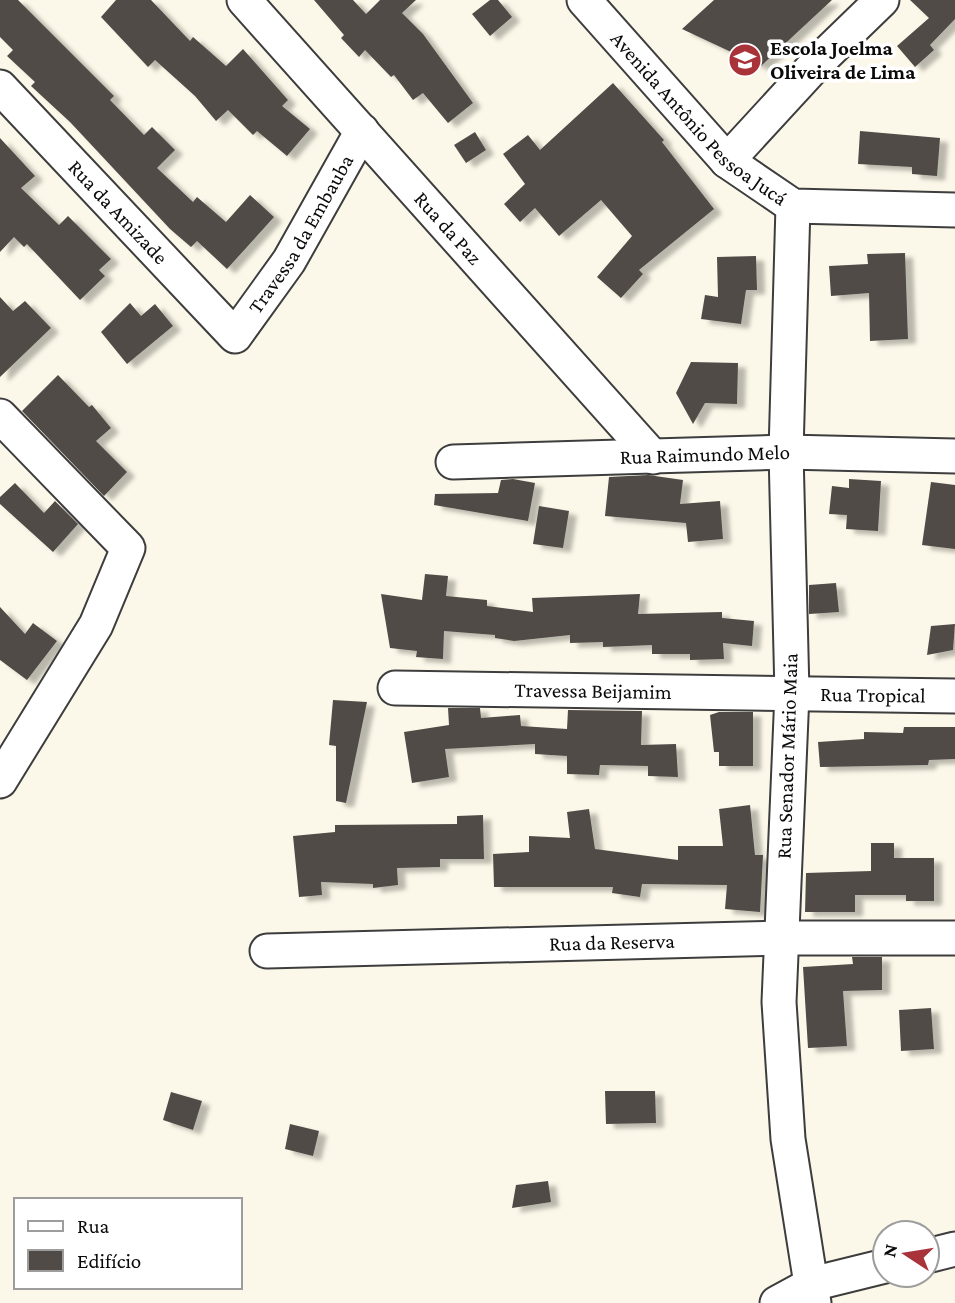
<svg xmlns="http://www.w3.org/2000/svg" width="955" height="1303" font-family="'Crimson Pro',serif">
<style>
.building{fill:#514b47;filter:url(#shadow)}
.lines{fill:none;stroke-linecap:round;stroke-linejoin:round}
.minor-casing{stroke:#3d3d3d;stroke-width:37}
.minor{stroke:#fff;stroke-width:33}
.labels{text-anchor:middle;stroke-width:7;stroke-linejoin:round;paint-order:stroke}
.poi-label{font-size:21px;font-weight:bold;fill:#0a0a0a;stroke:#fff;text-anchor:start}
.street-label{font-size:21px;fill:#0a0a0a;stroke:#fff}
</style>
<defs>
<filter id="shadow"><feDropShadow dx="8" dy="4.5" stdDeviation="2" flood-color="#0004"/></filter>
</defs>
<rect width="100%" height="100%" fill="#fcf8e9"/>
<!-- building -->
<g class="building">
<polygon points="0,0 18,0 114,96 110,100 144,135 152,127 175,150 157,168 193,202 197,197 226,222 250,195 274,217 227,269 197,241 191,247 170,229 70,122 31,86 35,82 7,56 13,50 0,37"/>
<polygon points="116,0 151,0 190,41 193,37 226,66 243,49 288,100 282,106 310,129 287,156 257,131 253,135 228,110 216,121 195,96 155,60 148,67 101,17"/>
<polygon points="314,0 353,0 366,14 380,0 416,0 402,13 423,34 473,103 448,123 423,93 413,100 394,75 391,77 365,50 359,57 341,38 344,35"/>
<polygon points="490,0 498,0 512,17 490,36 472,14"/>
<polygon points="714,0 832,0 761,66 682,29"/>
<polygon points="910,0 955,0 955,19 930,45 934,50 915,67 897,46 929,18"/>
<polygon points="613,83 664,140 662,142 714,209 639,270 643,274 621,298 597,277 632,236 601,200 559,236 535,208 520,222 504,204 525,184 503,154 528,135 540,150"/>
<polygon points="860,131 940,138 937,176 912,174 912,167 858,164"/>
<polygon points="475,132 486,150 466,163 454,145"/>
<polygon points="0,138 35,176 21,188 59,225 68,216 111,259 99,270 105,276 80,300 27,244 24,247 14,237 0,252"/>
<polygon points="905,253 908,339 870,341 869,293 831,296 829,266 868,264 867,254"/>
<polygon points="756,256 757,290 746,290 741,324 701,319 705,295 718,297 717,257"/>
<polygon points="0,297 13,311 25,301 51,328 0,377"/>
<polygon points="130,303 141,316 155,304 173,326 127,364 101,332"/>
<polygon points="691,362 738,363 737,404 705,403 693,424 676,393"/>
<polygon points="58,375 89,407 92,405 111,428 96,441 127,472 104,496 22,411"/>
<polygon points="648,475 683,480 680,504 720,501 723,539 688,542 686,523 605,516 609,477"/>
<polygon points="513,479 535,483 528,521 434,505 435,494 498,493 501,480"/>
<polygon points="849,479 881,481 878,531 846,529 847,515 829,514 832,486 849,488"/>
<polygon points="931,482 955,485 955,549 922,545"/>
<polygon points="15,483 44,513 55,501 78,524 53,552 0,504 0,497"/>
<polygon points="539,506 569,511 563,548 533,544"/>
<polygon points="425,574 448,576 446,596 487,600 487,606 533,612 532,598 640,594 638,614 722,612 722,618 754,621 752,646 723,643 724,659 690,660 690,654 652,654 652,645 603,647 603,642 570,643 570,635 514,641 495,638 495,635 444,631 443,659 416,657 417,651 390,648 381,594 422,600"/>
<polygon points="836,583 839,612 809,614 809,585"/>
<polygon points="0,607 25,634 33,623 57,641 27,680 0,660"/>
<polygon points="955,624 953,650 927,655 931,626"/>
<polygon points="333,700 367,702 346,803 336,801 336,746 329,745"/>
<polygon points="448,708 480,708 481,718 520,715 521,726 567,729 568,710 642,711 641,745 676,744 678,777 648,776 648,766 600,765 599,775 567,774 567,756 535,754 535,744 445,749 449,777 412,783 404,732 449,725"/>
<polygon points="719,712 753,712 753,766 719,766 719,752 714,752 710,715"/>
<polygon points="904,727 955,727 955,759 929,760 928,765 820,767 818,742 864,739 864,732 903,733"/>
<polygon points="750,805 755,855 763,855 760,912 725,909 727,885 642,884 640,897 612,893 613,887 494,887 493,854 529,852 529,836 570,838 567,812 589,809 595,849 678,860 678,846 723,846 719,809"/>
<polygon points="483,815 484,859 440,859 440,867 397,868 398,885 373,888 373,884 321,882 322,895 299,897 293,836 335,832 335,825 457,824 457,816"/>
<polygon points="871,843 894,843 894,858 934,858 934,901 906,901 906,895 855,895 855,912 805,912 806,873 871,871"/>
<polygon points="852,957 882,957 882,990 843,991 847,1046 808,1048 803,967 853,964"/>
<polygon points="931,1008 934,1049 901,1051 899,1010"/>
<polygon points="605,1091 655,1091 656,1123 606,1124"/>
<polygon points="171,1092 202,1101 193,1130 163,1120"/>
<polygon points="290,1124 319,1131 313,1156 285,1149"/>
<polygon points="548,1181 551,1202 512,1208 516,1185"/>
</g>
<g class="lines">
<defs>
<g id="minor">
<path id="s1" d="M244 0 653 457"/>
<path id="s2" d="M584 0 727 161 793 206 955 210"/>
<path id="s3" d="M0 87 235 336 289 261 362 131"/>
<polyline points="727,161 818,62 882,0"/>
<polyline points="793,206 786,452 792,693 779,1002 788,1139 814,1303"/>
<polyline points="0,416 128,548 96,625 0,781"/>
<path id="s4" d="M453 462 786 452 955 456"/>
<path id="s5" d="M395 688 955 696"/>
<path id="s6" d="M267 951 781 938H955"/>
<polyline points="927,1256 955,1249"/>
<polyline points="777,1303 812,1284 885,1266"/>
</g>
</defs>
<!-- minor casing -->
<use href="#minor" class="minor-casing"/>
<!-- minor -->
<use href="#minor" class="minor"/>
</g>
<!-- icons -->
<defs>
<symbol id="school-disc" viewBox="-11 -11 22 22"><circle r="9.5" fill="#a83339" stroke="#fff"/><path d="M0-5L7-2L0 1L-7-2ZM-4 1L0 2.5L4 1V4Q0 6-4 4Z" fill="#fff"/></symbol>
</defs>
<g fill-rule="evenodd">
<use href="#school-disc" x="726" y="41" width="38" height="38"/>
</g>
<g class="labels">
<!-- poi labels -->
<g class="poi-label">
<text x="770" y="55">Escola Joelma<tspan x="770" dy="24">Oliveira de Lima</tspan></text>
</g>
<!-- street labels -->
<g class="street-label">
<text dy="7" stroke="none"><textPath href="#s2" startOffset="166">Avenida Antônio Pessoa Jucá</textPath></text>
<text dy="7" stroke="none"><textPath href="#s3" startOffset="172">Rua da Amizade</textPath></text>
<text dy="7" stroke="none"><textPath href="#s1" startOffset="306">Rua da Paz</textPath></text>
<text dy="7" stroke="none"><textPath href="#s3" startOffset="464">Travessa da Embauba</textPath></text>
<text dy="7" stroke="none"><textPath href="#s4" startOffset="252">Rua Raimundo Melo</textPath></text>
<text dy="7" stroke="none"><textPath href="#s5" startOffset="198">Travessa Beijamim</textPath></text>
<text dy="7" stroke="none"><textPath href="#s5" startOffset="478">Rua Tropical</textPath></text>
<text transform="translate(787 756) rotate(-88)" y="7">Rua Senador Mário Maia</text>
<text dy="7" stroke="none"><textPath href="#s6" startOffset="345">Rua da Reserva</textPath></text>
</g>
</g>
<!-- legend -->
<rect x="14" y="1198" width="228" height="91" fill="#ffffff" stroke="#9d9d9d" stroke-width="2"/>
<rect x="28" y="1221" width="35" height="10" fill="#ffffff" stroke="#9d9d9d" stroke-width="2"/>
<text x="77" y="1233" font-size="21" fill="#0a0a0a">Rua</text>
<rect x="28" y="1250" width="35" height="21" fill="#514b47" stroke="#9d9d9d" stroke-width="2"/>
<text x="77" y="1268" font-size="21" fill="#0a0a0a">Edifício</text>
<!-- north arrow -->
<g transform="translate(906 1254) rotate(282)"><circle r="33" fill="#ffffff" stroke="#9d9d9d" stroke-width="2"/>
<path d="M0-5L12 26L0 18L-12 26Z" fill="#a83339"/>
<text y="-10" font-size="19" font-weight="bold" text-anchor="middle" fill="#0a0a0a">N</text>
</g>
</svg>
